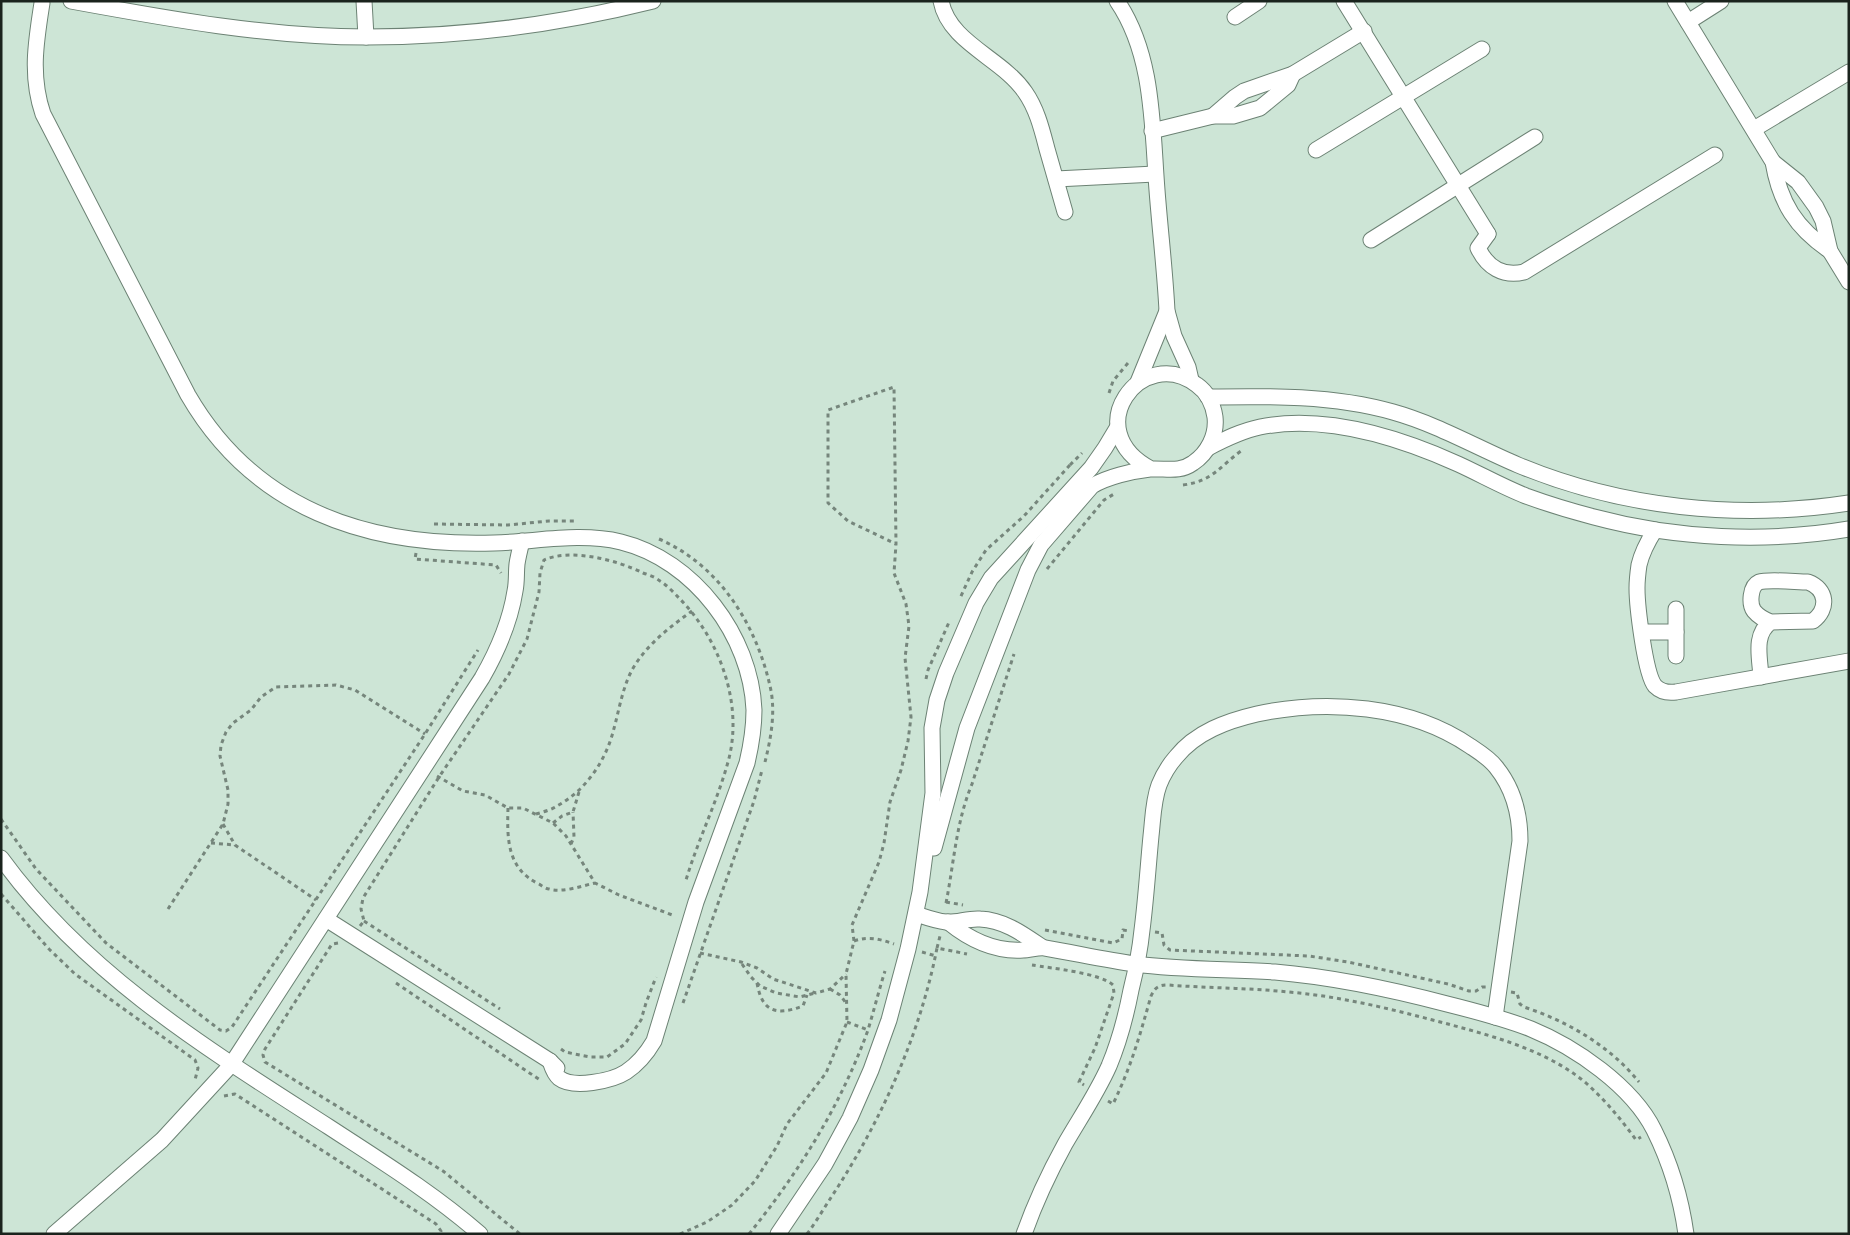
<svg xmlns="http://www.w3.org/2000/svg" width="1850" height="1235" font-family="'Work Sans',sans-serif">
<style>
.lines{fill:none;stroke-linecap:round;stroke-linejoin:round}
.minor-casing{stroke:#6c8274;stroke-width:17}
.path{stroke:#76867c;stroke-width:3;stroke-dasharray:4 4;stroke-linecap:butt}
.minor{stroke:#fff;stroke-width:15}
</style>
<rect width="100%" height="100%" fill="#cde5d6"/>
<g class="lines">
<defs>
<g id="minor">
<path d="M71 1C169 19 268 37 367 37 462 37 561 24 653 1"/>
<polyline points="364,1 366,37"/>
<path d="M941 1C949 43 1002 58 1025 92 1037 109 1042 130 1047 149 1053 170 1059 191 1065 212"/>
<path d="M1117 1C1154 55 1152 127 1157 190 1160 230 1165 271 1167 311L1174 336 1188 367 1191 380"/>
<polyline points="1344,1 1488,234"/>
<path d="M1675 1 1773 162C1780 203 1796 228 1830 251"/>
<path d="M42 3C36 41 30 76 43 114L188 395C254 509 367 547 494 543 536 542 579 532 621 542 694 560 751 636 754 710 754 728 751 746 747 763L696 902 654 1041C647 1053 638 1064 626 1072 612 1081 573 1089 559 1078 554 1074 552 1067 550 1061"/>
<polyline points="1235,17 1259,1"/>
<polyline points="1688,22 1721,1"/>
<polyline points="1213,116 1235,97 1244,91 1293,74 1364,31"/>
<polyline points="1754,129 1849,72"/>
<polyline points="1152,131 1213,116 1233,116 1260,108 1288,85 1293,74"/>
<polyline points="1316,150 1482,49"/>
<polyline points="1773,162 1798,182 1816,207 1823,221 1830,251 1849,282"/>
<polyline points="1056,179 1155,174"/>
<path d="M1488 234 1478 248C1487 267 1503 277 1524 272L1715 155"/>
<polyline points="1371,240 1535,137"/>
<polyline points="1138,382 1167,311"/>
<path d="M1208 397C1270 396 1333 395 1393 412 1436 424 1476 447 1518 465 1621 508 1738 520 1849 503"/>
<path d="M1208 448C1225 439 1241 431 1260 427 1326 414 1398 437 1458 464 1480 474 1503 487 1526 496 1548 504 1571 511 1594 517 1676 539 1766 543 1849 529"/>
<path d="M1655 530C1648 541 1642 552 1639 565 1638 572 1637 580 1637 588 1637 606 1645 674 1655 686 1661 692 1669 693 1676 692L1849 661"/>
<polyline points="1642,632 1676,632"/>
<polyline points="1676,656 1676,609"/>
<path d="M1761 677C1760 658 1753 634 1771 622L1813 621C1829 609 1827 589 1808 582 1797 582 1768 579 1759 582 1750 586 1749 604 1754 611 1759 617 1765 620 1771 622"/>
<path d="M934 848 967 728 1028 570 1041 545 1092 486C1107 477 1132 471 1150 469 1166 468 1179 473 1193 463 1208 453 1217 435 1215 417 1213 404 1207 392 1197 385 1142 343 1077 430 1151 469"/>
<path d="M1 858C86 975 209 1050 329 1127 381 1161 433 1193 480 1234"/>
<path d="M916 914C925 917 936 921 946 922 957 923 968 918 980 919 1004 920 1023 934 1042 947"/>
<polyline points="326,919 550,1061 557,1068"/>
<path d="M948 922C970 940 994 952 1023 950 1030 950 1038 947 1045 948 1075 953 1105 960 1135 964 1181 970 1229 969 1275 972 1333 977 1390 989 1447 1004 1475 1011 1503 1018 1531 1029 1575 1047 1632 1086 1654 1130 1670 1162 1681 1198 1686 1234"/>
<path d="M54 1234 162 1140 231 1065 482 678C498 650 510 623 515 591 517 582 516 573 517 564 518 557 520 549 522 541"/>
<polyline points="778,1234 825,1164 850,1118 871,1070 889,1020 908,949 920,892 933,793 932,728 937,700 946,673 976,603 991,578 1091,468 1105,448 1117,428"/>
<path d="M1024 1234C1035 1203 1049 1173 1065 1144 1080 1118 1097 1093 1109 1066 1119 1042 1126 1016 1131 990 1136 970 1140 950 1142 930 1146 899 1148 867 1151 836 1153 819 1153 801 1159 785 1163 775 1169 765 1176 757 1196 732 1227 721 1257 714 1327 699 1410 705 1470 746 1479 752 1489 758 1496 767 1513 788 1520 815 1520 841L1495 1017"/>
</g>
</defs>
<!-- minor casing -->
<use href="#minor" class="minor-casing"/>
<!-- path -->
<g class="path">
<polyline points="1109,393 1113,381 1128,363"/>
<polyline points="1070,465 1082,453"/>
<path d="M1183 485C1213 481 1219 467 1241 451"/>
<polyline points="434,524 508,525 549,521 575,521"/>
<path d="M659 539C719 565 756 624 770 686 776 711 771 738 765 762"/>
<polyline points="416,553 415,559 496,565 501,573"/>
<polyline points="1047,569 1104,500 1114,494"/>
<polyline points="961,596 972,572 986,550 1024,516 1070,465 1073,467"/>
<polyline points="926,679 928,670 950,620"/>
<polyline points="437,776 463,791 485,795 508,808 523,808 553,823 566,836 595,883 619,895 675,916"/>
<path d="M508 808C507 839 507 869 539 884 542 886 546 889 549 889 563 893 581 886 595 883"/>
<path d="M536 814C543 812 551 810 557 806 585 791 605 762 613 732 619 711 622 689 632 670 646 645 670 627 692 611"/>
<polyline points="1,819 36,869 106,943 220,1030 226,1031 232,1027 425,734 478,650"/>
<polyline points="553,823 562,816 573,812 579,792"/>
<polyline points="223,824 235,845 316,900"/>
<polyline points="211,843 235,845"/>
<polyline points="571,844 574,837 573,812"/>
<polyline points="1,894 49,949 75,974 195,1060 198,1068 195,1080 196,1081"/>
<polyline points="946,902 963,905"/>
<path d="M946 903C954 863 956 822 972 784L1014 654"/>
<polyline points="168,909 223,824 228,804 228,790 220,756 221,745 226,732 233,723 251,710 261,697 276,687 336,685 355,690 425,734"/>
<polyline points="364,921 500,1009"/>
<path d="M360 926 364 921 361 909 363 898 439 777 509 674 527 639 539 592 540 573 544 560C571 548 617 560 643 573 649 575 655 577 660 581 667 585 674 593 680 599 720 640 744 705 728 762 717 802 698 840 686 880"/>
<polyline points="1045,930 1113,943 1122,939 1123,930 1129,931"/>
<polyline points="1155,932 1162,933 1164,945 1170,950 1309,956 1348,962 1448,984 1469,991 1476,991 1482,987 1486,987"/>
<path d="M854 941C869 936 880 939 894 944"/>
<polyline points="338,943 332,944 265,1049 263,1055 265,1062 443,1171 520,1234"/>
<polyline points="937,948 940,936"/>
<polyline points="922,952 936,956"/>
<polyline points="700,953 741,962 757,968 773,979 816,993 830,989 846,974"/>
<polyline points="742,964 751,977 760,986 776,993 800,997 815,993"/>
<path d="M1032 965C1050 968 1100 973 1113 985L1114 993 1095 1048 1079 1082 1084 1085"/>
<polyline points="396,983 540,1080"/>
<path d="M757 983C762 1012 776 1016 803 1006L807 995"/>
<polyline points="830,989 840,995 846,1003"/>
<path d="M1511 992 1517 993 1520 1004 1524 1007C1567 1021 1610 1046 1639 1082"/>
<polyline points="683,1003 754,801 762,770"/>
<polyline points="847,1022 868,1030"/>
<polyline points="561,1049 565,1052 590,1057 607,1057 625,1044 641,1020 646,1003 656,977"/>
<polyline points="224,1096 235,1094 436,1224 441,1231 440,1234"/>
<path d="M1108 1101 1113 1104C1131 1067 1140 1035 1151 996 1155 987 1159 985 1168 985 1208 988 1249 988 1289 992 1347 997 1403 1012 1459 1027 1503 1039 1550 1053 1586 1083 1605 1100 1621 1119 1636 1140L1641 1137"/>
<polyline points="680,1234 707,1222 732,1205 755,1181 777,1146 787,1124 826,1073 847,1022 846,974 854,941 852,925 879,862 884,843 890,802 901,770 908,741 911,717 905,658 909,626 906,604 894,573 896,544 894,387 828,410 828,503 848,521 896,544"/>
<path d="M749 1234C799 1172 841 1105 868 1030 874 1010 879 990 885 971"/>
<path d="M807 1234C816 1222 824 1208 832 1196 881 1121 920 1035 937 948L967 954"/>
</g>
<!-- minor -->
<use href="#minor" class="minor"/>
</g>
<!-- border -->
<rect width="1850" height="1235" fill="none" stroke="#1a231d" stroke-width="5"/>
</svg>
